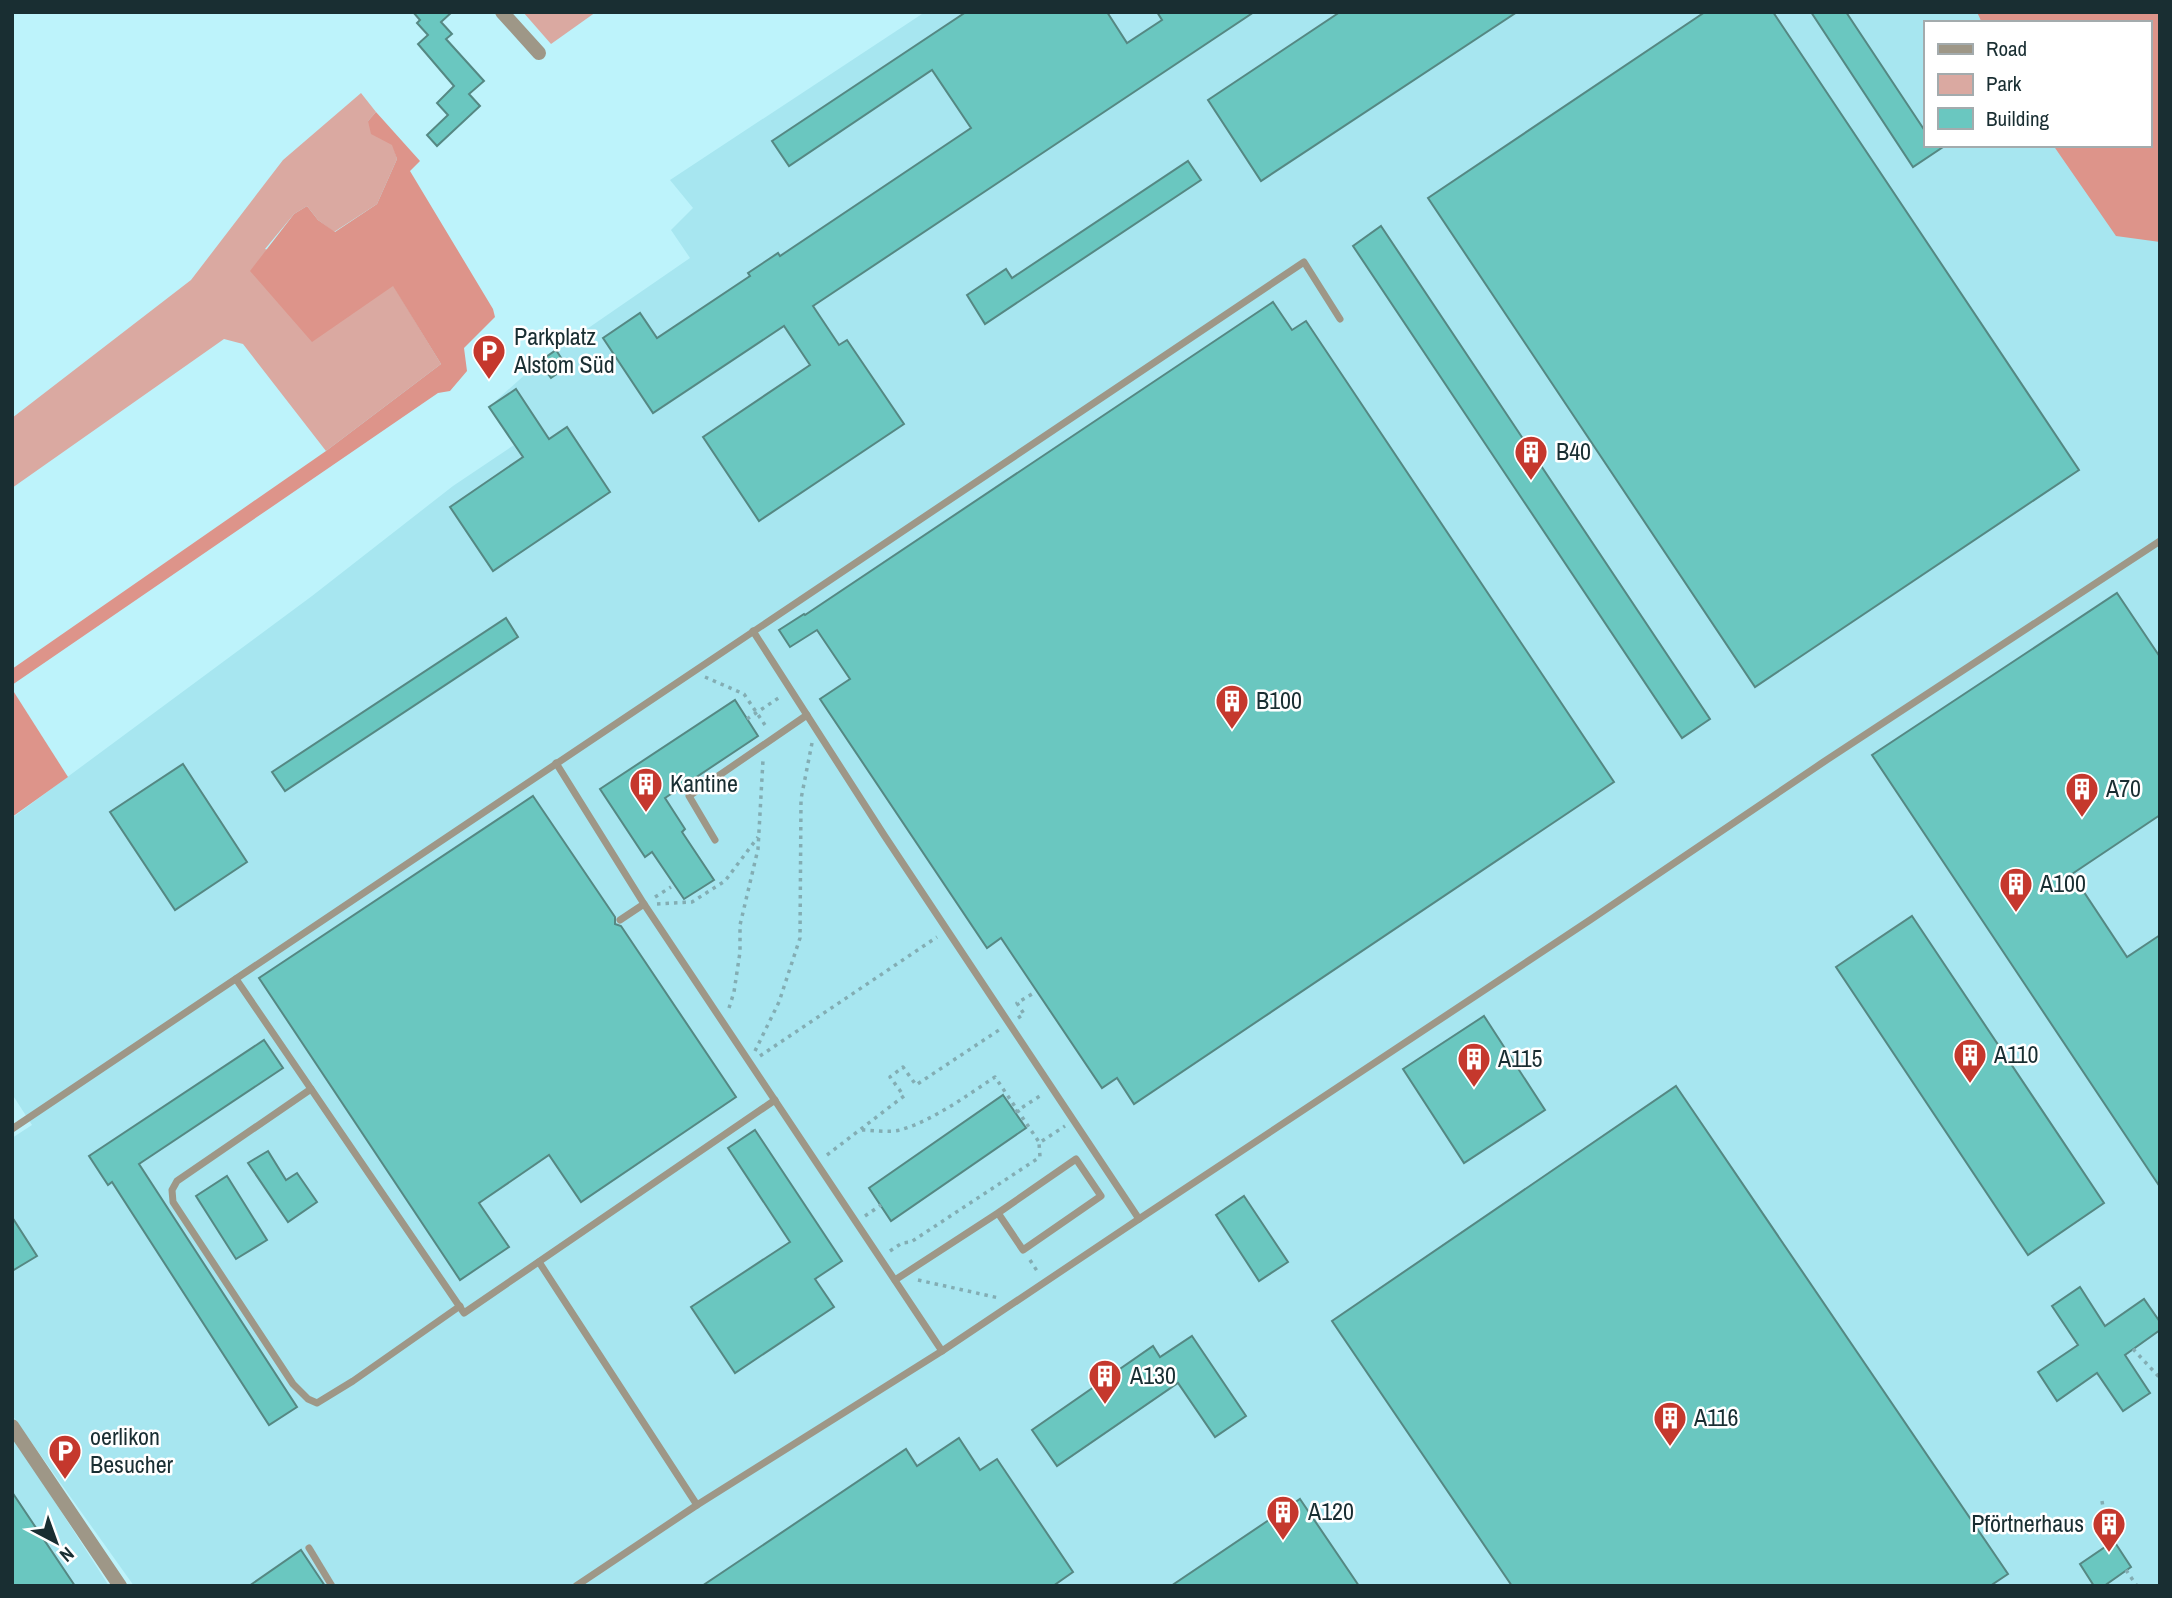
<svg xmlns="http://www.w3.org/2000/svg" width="2172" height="1598" font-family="'Archivo Narrow',sans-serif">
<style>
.built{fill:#a7e6f0;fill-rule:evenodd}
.green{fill:#daa9a1}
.forest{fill:#dd948a}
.building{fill:#6ac7c0;stroke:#558883;stroke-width:2}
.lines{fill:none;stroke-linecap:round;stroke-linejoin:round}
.path{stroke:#83adb3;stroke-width:3.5;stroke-dasharray:3.5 5;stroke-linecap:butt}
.service{stroke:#9e9787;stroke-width:7}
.minor{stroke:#9e9787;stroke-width:14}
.labels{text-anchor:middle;stroke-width:5;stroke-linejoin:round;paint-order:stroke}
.poi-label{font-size:24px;fill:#192e32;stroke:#fff;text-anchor:start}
</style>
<rect width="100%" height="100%" fill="#bdf3fb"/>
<!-- built -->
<g class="built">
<path d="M925 12H2160V1586H134L12 1415V1138L32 1125 12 1094V818L312 596 453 486 514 445 489 407 539 362 690 258 671 230 693 208 670 180ZM1925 23H2149V145H1925Z"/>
<polygon points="12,1435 109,1586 12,1586"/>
</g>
<!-- green -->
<g class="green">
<polygon points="523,12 596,12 551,44"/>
<polygon points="361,93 376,112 368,121 393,145 397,159 377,204 334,232 318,220 307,206 294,214 265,249 393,285 441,364 326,451 243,344 224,339 12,488 12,418 191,280 283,160"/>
</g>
<!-- forest -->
<g class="forest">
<polygon points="1977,12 2160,12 2160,242 2116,236 2053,145 2149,145 2149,23 1982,23"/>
<polygon points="376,112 420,161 410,171 493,309 495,317 464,348 467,371 450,391 438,393 12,685 12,669 326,451 441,364 393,286 312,342 250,271 294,214 307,206 318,220 335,232 377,204 397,159 392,145 371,134 368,121"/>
<polygon points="12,689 68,777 12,817"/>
</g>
<!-- building -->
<g class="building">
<polygon points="413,12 452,12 441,22 452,34 446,39 484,81 469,94 480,106 437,146 427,135 448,115 437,103 454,86 418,44 428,35 417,23 420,20"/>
<polygon points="966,12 1107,12 1127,43 1162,20 1157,12 1254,12 813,306 839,345 847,340 904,424 759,521 703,437 810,365 784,326 653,413 603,338 640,313 657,338 750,276 748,273 778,253 780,256 971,128 932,70 789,166 772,141"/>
<polygon points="1340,12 1517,12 1261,181 1208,100"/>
<polygon points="1705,12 1773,12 2079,470 1755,687 1428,198"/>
<polygon points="1811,12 1846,12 1925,131 1925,145 1946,145 1913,167"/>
<polygon points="1188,161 1201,180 985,324 967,295 1006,269 1012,278"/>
<polygon points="1381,226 1710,719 1682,738 1353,246"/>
<polygon points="1273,302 1292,330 1306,321 1614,782 1134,1104 1117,1078 1102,1088 1001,938 987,948 820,699 850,679 817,630 790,647 779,630 804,614 805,615"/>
<polygon points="556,350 567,367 551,378 539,362"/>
<polygon points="516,389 549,439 567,427 610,492 493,571 450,507 523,457 489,407"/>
<polygon points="2117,593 2160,657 2160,815 2072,874 2127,957 2160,935 2160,1187 1872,755"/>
<polygon points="506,618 518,637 285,791 272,772"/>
<polygon points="735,700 758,736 665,798 685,829 682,832 714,880 684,899 652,852 645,857 600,789"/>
<polygon points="183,764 247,862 175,910 110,812"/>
<polygon points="533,796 615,917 615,924 621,926 736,1097 581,1202 549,1155 479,1203 509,1247 460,1280 259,978"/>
<polygon points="1912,916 2104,1203 2028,1255 1836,967"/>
<polygon points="1484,1016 1545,1110 1464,1163 1403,1069"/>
<polygon points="264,1040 283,1068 139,1164 297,1407 269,1425 112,1182 108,1185 89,1156"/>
<polygon points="1676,1086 2008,1574 1990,1586 1512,1586 1332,1321"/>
<polygon points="1003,1095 1026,1128 891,1221 869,1188"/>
<polygon points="755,1130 842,1261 815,1279 834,1307 735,1373 691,1307 790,1242 728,1148"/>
<polygon points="268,1151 286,1180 297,1173 317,1202 288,1222 248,1163"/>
<polygon points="227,1176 267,1240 236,1259 196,1196"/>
<polygon points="1244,1196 1288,1262 1259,1281 1216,1215"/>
<polygon points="12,1217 37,1256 12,1271"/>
<polygon points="2080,1287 2105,1326 2144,1299 2160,1322 2160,1330 2125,1355 2150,1393 2123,1411 2097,1373 2057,1401 2038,1372 2078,1345 2052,1306"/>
<polygon points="1192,1336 1246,1416 1215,1437 1178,1383 1057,1466 1032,1430 1153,1346 1160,1357"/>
<polygon points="959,1438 980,1470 997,1459 1073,1572 1053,1586 702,1586 906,1449 917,1466"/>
<polygon points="12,1492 75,1586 12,1586"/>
<polygon points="1300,1499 1359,1586 1171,1586"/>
<polygon points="2114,1541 2131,1567 2104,1586 2094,1586 2080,1564"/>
<polygon points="301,1550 325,1586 249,1586"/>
</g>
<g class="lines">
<!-- path -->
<g class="path">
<polyline points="705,677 744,694 767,728"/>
<polyline points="747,719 780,697"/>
<polyline points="655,897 671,887"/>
<polyline points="657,904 692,902 725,881 758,837"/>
<polyline points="729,1008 734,992 740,952 740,925 758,849 763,760"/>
<polyline points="1018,1018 1024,1014 1017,1003 1032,994"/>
<polyline points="755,1051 779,1002 800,938 801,799 812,743"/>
<polyline points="760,1056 937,937"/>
<polyline points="1015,1112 1043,1094"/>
<path d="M862 1130C873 1130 889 1133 900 1130 934 1120 966 1096 995 1077L1039 1142"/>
<polyline points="827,1155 904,1096 890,1077 903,1067 916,1085 999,1030"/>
<polyline points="865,1216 881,1205"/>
<polyline points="890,1251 902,1243 911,1242 1040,1157 1039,1143 1065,1126"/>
<polyline points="1030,1260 1039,1274"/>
<polyline points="918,1280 999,1298"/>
<polyline points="2133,1349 2160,1378"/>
<polyline points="2102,1501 2109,1544"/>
<polyline points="2126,1570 2137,1586"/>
</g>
<!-- service -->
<g class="service">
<polyline points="753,631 884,835 1139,1219 1590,920 1822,763 2160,541"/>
<polyline points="556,763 644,904 942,1351"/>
<polyline points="715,840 689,796 807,715"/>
<polyline points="620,920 644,904"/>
<polyline points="236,979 464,1313 775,1100"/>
<polyline points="311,1089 177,1181 172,1190 173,1202 293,1384 308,1399 317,1403 353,1381 460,1306"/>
<polyline points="12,1129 1304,262 1340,319"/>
<polyline points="539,1262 697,1505"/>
<polyline points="895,1280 998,1213 1023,1250 1101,1196 1076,1159 998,1213"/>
<polyline points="309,1548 332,1586"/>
<polyline points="576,1586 697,1505 942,1351 1139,1219"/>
</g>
<!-- minor -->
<g class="minor">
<polyline points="502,12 539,53"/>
<polyline points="12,1426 120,1586"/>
</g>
</g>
<!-- icons -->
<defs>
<symbol id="parking-pin" viewBox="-11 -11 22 30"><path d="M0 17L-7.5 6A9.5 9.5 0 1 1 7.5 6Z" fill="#c5382d" stroke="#fff"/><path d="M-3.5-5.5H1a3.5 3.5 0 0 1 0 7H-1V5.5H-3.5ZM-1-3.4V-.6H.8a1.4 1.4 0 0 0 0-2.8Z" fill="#fff"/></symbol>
<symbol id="building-pin" viewBox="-11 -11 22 30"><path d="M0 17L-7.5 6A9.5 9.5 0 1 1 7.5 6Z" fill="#c5382d" stroke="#fff"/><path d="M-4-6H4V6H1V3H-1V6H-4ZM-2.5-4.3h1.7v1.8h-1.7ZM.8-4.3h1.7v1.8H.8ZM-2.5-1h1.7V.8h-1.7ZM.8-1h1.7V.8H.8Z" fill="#fff"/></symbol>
</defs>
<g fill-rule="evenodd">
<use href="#parking-pin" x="470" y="332" width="38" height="52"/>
<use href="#building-pin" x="1512" y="433" width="38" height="52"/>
<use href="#building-pin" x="1213" y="682" width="38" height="52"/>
<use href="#building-pin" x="627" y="765" width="38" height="52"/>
<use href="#building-pin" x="2063" y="770" width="38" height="52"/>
<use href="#building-pin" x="1997" y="865" width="38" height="52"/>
<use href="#building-pin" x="1951" y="1036" width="38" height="52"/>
<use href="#building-pin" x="1455" y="1040" width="38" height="52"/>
<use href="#building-pin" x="1086" y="1357" width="38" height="52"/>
<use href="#building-pin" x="1651" y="1399" width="38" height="52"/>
<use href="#parking-pin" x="46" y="1432" width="38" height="52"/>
<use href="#building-pin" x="1264" y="1493" width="38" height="52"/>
<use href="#building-pin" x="2090" y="1505" width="38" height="52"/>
</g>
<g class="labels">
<!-- poi labels -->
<g class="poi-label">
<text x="514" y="345">Parkplatz<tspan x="514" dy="28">Alstom Süd</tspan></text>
<text x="1556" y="460">B40</text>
<text x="1256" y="709">B100</text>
<text x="670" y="792">Kantine</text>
<text x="2106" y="797">A70</text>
<text x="2040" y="892">A100</text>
<text x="1994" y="1063">A110</text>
<text x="1498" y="1067">A115</text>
<text x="1130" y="1384">A130</text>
<text x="1694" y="1426">A116</text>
<text x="90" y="1445">oerlikon<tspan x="90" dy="28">Besucher</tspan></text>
<text x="1308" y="1520">A120</text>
<text x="2084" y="1532" text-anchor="end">Pförtnerhaus</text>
</g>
</g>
<!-- border -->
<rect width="2172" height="1598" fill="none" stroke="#192e32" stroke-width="28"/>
<!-- legend -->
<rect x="1924" y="21" width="228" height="126" fill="#ffffff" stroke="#a3abad" stroke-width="2"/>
<rect x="1938" y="44" width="35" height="10" fill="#9e9787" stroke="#a3abad" stroke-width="2"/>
<text x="1986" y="56" font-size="21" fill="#192e32">Road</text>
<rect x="1938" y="74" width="35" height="21" fill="#daa9a1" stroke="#a3abad" stroke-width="2"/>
<text x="1986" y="91" font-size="21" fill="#192e32">Park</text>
<rect x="1938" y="108" width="35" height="21" fill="#6ac7c0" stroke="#a3abad" stroke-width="2"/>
<text x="1986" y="126" font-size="21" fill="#192e32">Building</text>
<!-- north arrow -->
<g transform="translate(56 1542) rotate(139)" stroke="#ffffff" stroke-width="5" paint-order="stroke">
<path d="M0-5L12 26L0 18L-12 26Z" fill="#192e32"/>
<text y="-10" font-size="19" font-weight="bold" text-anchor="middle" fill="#192e32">N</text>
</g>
</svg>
